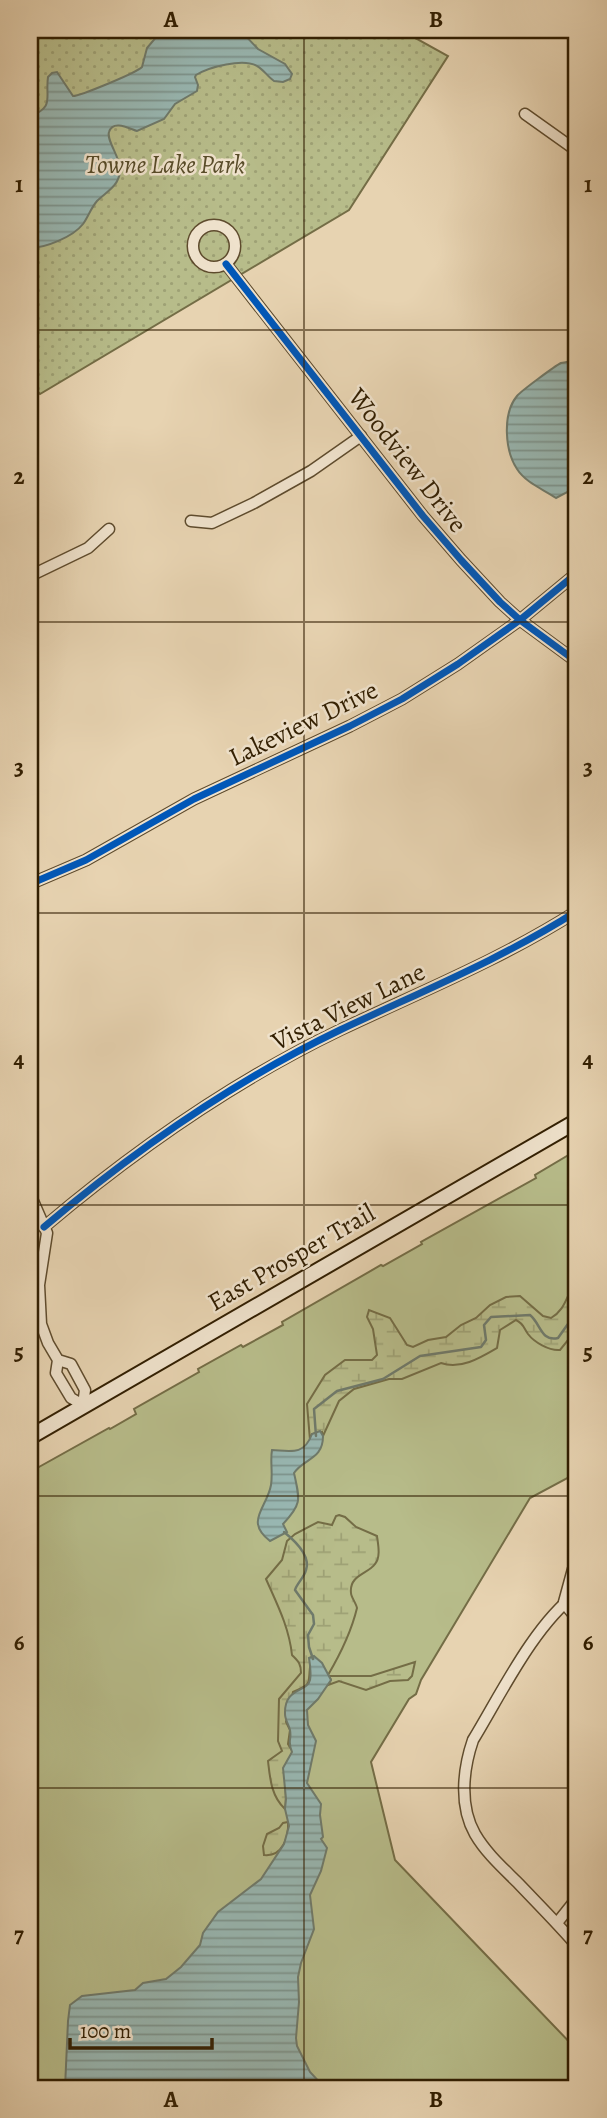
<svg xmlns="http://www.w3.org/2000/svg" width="607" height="2118" font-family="Alegreya,serif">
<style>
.grass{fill:#b7bc8a;stroke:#746d46;stroke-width:2}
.wetland{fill:url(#wetland-marsh);stroke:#746d46;stroke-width:2}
.park{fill:url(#park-dots);stroke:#746d46;stroke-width:2}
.water{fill:url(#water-rules);stroke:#6f7a6b;stroke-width:2}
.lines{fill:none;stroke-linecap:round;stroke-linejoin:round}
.stream{stroke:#6f7a6b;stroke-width:2.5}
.street-casing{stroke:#5e4b2d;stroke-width:13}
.secondary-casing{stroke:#311e01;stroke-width:18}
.street{stroke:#efe2cc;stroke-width:10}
.secondary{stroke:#efe2cc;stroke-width:14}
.cycleway-casing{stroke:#efe2cc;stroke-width:11}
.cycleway{stroke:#0057b8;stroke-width:7}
.grid{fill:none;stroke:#311e01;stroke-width:2;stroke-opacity:0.55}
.labels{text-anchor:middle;stroke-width:5;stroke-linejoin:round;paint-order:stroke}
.park-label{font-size:26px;font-style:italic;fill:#594d2a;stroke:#efe2cc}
.street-label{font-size:26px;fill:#311e01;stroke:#efe2cc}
.neatline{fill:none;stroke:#311e01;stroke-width:2.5}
.grid-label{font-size:23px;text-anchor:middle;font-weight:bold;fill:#311e01}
</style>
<defs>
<pattern id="wetland-marsh" width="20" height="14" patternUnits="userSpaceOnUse" patternTransform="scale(1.75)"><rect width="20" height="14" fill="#b7bc8a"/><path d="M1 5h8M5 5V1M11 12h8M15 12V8" fill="none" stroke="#9ea175"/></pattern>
<pattern id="park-dots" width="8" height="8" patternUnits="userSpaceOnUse" patternTransform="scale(1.75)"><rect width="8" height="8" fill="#b7bc8a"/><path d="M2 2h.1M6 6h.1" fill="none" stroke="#9ea175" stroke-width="1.8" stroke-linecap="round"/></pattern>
<pattern id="water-rules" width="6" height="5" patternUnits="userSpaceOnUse" patternTransform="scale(1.75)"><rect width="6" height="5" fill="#98b7b2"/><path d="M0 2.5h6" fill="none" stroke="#7d948e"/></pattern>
</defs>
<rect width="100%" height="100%" fill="#e7d3b1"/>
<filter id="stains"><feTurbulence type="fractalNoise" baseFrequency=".00286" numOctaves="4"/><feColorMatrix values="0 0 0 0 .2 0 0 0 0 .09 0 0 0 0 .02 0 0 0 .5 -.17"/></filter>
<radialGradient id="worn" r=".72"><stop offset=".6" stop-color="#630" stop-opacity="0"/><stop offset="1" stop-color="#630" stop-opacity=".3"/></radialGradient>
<!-- grass -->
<polygon class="grass" points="577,1150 577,1473 530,1498 421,1680 416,1694 409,1699 371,1762 395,1860 577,2050 577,2088 30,2088 30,1472 109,1428 110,1429 136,1414 134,1409 199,1372 198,1369 241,1345 243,1347 283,1325 282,1322 381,1265 383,1266 422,1244 421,1242 536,1178 535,1175"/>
<!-- wetland -->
<g class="wetland">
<path d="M577 1281V1329L560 1350C549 1351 534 1342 528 1334 523 1327 524 1324 516 1320L500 1330 497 1348C480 1358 460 1370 441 1363L402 1379H389L354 1389 339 1401 323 1436 322 1432 312 1434 310 1440 307 1404 325 1375 345 1360H372L377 1355 373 1329 367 1317 369 1310 390 1318 407 1345 413 1347 428 1340 446 1337 461 1325 476 1318 490 1305 506 1297 520 1296 543 1316 551 1318C567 1309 566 1293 577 1281Z"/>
<path d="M339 1515 345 1517 356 1527 377 1536C378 1544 381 1557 375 1564 368 1574 349 1575 351 1593 351 1597 356 1603 357 1608 351 1633 341 1653 328 1675L325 1670 310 1667C308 1685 312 1684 293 1692L286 1722 290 1730 288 1744 293 1752C278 1777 289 1784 285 1809 271 1796 270 1778 268 1761L282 1751 278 1741 279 1699 301 1673C301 1663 298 1661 292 1655 289 1627 277 1604 266 1579L282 1560 287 1541 295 1534 318 1522 332 1525 336 1516Z"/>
<polygon points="415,1662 412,1676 408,1680 390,1681 366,1690 339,1681 328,1685 331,1680 329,1676 371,1676"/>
<path d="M288 1822C289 1838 282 1857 264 1855L263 1846 267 1834 279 1828 283 1823Z"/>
</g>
<!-- park -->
<polygon class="park" points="30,30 401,30 448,56 349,210 40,394 30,384"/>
<!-- water -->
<g class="water">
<path d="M162 30H240L258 49 285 64 292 74 290 79 283 82 274 81C268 77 263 69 257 66 243 58 209 67 196 75L195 77 198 85 197 91 175 104 164 119 137 131C130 129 113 119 109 132 106 141 122 159 120 172 118 187 106 192 97 201 91 208 88 217 83 224 73 237 45 248 30 248V116C55 107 45 98 48 77L52 73 57 72 73 96C80 96 136 73 142 67L147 48Z"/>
<path d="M577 360V487L556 498C543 489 526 483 517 469 505 451 502 414 517 396 521 391 555 366 561 363 566 362 572 361 577 360Z"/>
<path d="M320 1431 323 1436C323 1460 304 1458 294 1473 300 1500 302 1504 283 1524L287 1532 270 1541C244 1521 267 1508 271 1485 273 1473 270 1461 272 1450 290 1451 304 1456 312 1434Z"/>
<path d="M314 1656 322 1663 331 1680 318 1699 307 1710 308 1725 316 1741 307 1783 321 1804 320 1815 323 1837 321 1839 327 1848 321 1871 310 1895 314 1929 301 1963 298 1977 299 2002 296 2038 297 2046 310 2072 325 2088H65L68 2021 70 2005 82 1996 135 1990 143 1983 166 1979 181 1967 200 1945 203 1933 218 1912 261 1879 284 1844 289 1826 285 1809 286 1799 283 1768 292 1752C287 1740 292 1741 290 1730 289 1725 285 1720 285 1714 284 1687 307 1693 310 1680 311 1675 310 1664 309 1658Z"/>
</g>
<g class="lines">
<!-- stream -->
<g class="stream">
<path d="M316 1436 314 1409 337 1391 383 1379 420 1356 481 1347 486 1340 484 1325 491 1317 530 1315C541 1324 541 1342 558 1338L575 1314 577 1285"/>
<path d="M284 1532C294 1540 311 1555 306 1570 304 1578 297 1583 295 1590L313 1615 314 1624 308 1635 309 1647 313 1659"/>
</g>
<defs>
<g id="street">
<polyline points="525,114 577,151"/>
<circle cx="214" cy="246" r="21"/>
<polyline points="226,264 423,516 461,560 500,602 520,620 577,662"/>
<polyline points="191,521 212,523 254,503 311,471 361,436"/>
<polyline points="30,576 88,548 109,529"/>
<polyline points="30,884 86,860 194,799 350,726 402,699 458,664 520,620 577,573"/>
<polyline points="30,1194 47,1233 39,1285 41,1324 48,1343 58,1360 56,1373 71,1398 83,1405 85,1390 71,1364 58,1360"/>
<path d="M44 1227C135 1150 232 1082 340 1030 420 992 502 959 577 911"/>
<path d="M577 1593C534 1625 501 1694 473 1740 463 1769 459 1806 475 1834 486 1853 503 1868 518 1883 538 1904 558 1924 577 1946"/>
<polyline points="564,1602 573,1569 577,1564"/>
<polyline points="564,1603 577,1619"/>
<polyline points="557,1923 577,1898"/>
</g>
<polyline id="secondary" points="30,1437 577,1121"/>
</defs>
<!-- street casing -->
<use href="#street" class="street-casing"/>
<!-- secondary casing -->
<use href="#secondary" class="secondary-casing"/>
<!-- street -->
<use href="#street" class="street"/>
<!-- secondary -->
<use href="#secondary" class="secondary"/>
<defs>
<g id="cycleway">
<polyline points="226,264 423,516 461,560 500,602 520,620 577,662"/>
<polyline points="30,884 86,860 194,799 350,726 402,699 458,664 520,620 577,573"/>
<path d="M44 1227C135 1150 232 1082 340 1030 420 992 502 959 577 911"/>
</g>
</defs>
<!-- cycleway casing -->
<use href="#cycleway" class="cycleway-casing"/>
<!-- cycleway -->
<use href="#cycleway" class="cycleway"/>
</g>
<!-- grid -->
<path class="grid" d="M304 30V2088M30 330H577M30 622H577M30 913H577M30 1205H577M30 1496H577M30 1788H577"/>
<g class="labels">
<!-- park labels -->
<g class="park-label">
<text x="165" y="173">Towne Lake Park</text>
</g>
<!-- street labels -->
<g class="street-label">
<text transform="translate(408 460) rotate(52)" y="9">Woodview Drive</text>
<text transform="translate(303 723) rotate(-26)" y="9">Lakeview Drive</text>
<text transform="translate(348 1006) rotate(-26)" y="9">Vista View Lane</text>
<text transform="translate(291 1257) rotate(-30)" y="9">East Prosper Trail</text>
</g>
</g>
<!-- margin -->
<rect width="607" height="2118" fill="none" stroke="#e7d3b1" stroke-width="77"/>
<!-- scale -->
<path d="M70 2038v10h142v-10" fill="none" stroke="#311e01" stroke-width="3.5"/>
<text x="80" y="2038" font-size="21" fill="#311e01" stroke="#efe2cc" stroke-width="5" paint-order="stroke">100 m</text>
<rect x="38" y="38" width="530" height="2042" class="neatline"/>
<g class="grid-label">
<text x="171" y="27">A</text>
<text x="436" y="27">B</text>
<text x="19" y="192">1</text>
<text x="588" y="192">1</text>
<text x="19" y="484">2</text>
<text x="588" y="484">2</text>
<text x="19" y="775">3</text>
<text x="588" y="775">3</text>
<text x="19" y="1067">4</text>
<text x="588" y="1067">4</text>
<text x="19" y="1359">5</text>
<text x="588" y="1359">5</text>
<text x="19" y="1650">6</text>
<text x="588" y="1650">6</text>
<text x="19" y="1942">7</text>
<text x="588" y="1942">7</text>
<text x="171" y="2107">A</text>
<text x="436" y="2107">B</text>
</g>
<rect width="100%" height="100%" filter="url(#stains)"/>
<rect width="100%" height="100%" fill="url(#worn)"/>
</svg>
